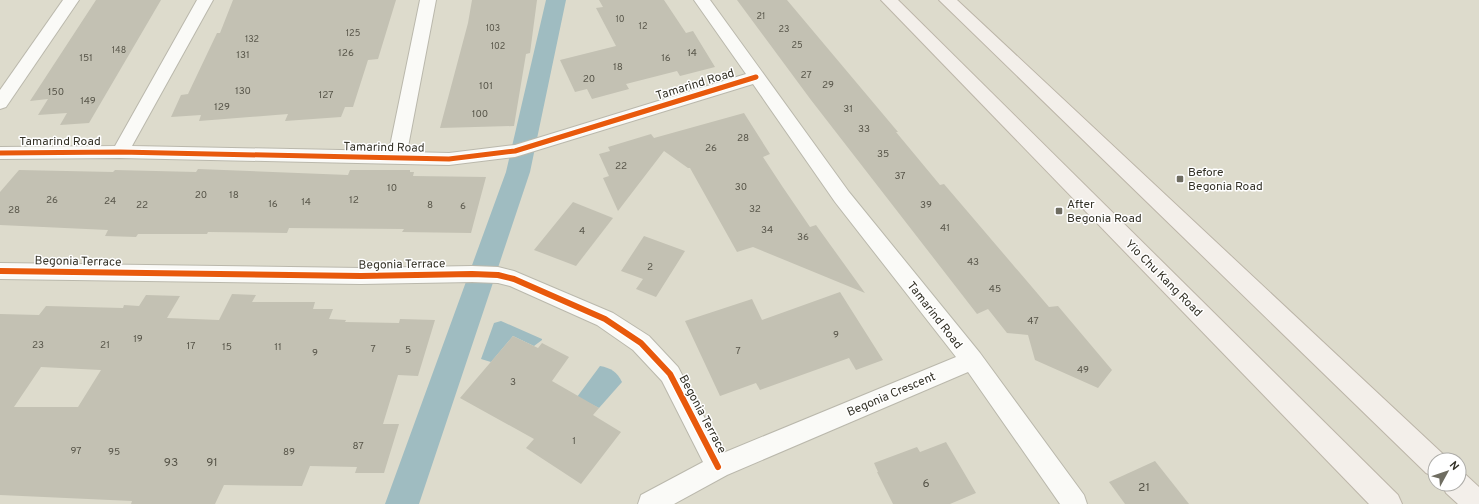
<svg xmlns="http://www.w3.org/2000/svg" width="1479" height="504" font-family="Overpass,sans-serif">
<style>
.water{fill:#9fbcc1}
.lines{fill:none;stroke-linecap:round;stroke-linejoin:round}
.canal{fill:#9fbcc1;fill-rule:evenodd}
.building{fill:#c3c1b3;fill-rule:evenodd}
.street-casing{stroke:#bab8ac;stroke-width:2}
.primary-casing{stroke:#bcb5a8;stroke-width:2}
.street{fill:#fafaf7;fill-rule:evenodd}
.primary{fill:#f3efea;fill-rule:evenodd}
.cycleway-far1-casing{stroke:#fff;stroke-width:7}
.cycleway-casing{stroke:#fff;stroke-width:9}
.cycleway-far1{stroke:#e8590c;stroke-width:5}
.cycleway{stroke:#e8590c;stroke-width:6}
.poi-dot{fill:#6f6d61;stroke:#fff;stroke-width:1.5}
.labels{text-anchor:middle;stroke-width:3;stroke-linejoin:round;paint-order:stroke}
.far-number-label{font-size:9px;fill:#58564a}
.number-label{font-size:10px;fill:#58564a}
.street-label{font-size:12px;fill:#343227;stroke:#fff}
.poi-label{font-size:12px;fill:#343227;stroke:#fff;text-anchor:start}
.near-number-label{font-size:12px;fill:#58564a}
</style>
<rect width="100%" height="100%" fill="#dddbcc"/>
<!-- water -->
<g class="water">
<polygon points="501,321 542,339 542,340 534,346 513,336 491,362 481,359 494,323"/>
<path d="M600 366C611 368 617 372 622 382L599 408 577 397Z"/>
</g>
<g class="lines">
<!-- canal -->
<polygon class="canal" points="546,0 566,0 530,172 419,504 385,504 506,172"/>
</g>
<!-- building -->
<g class="building">
<polygon points="96,0 161,0 89,123 60,125 67,113 38,115 48,99 30,101"/>
<polygon points="233,0 396,0 378,59 368,60 353,107 345,107 341,117 285,121 288,114 199,121 201,115 171,117 181,95 188,94 217,33 220,33"/>
<polygon points="472,0 537,0 530,53 526,54 514,126 440,128 468,23"/>
<polygon points="599,0 664,0 686,33 693,31 715,67 680,76 677,71 626,84 629,89 592,99 587,89 575,92 560,60 616,46 596,8 603,7"/>
<polygon points="737,0 787,0 898,132 896,132 940,185 944,184 1049,307 1058,306 1112,370 1098,388 1035,360 1028,335 1007,333 988,309 977,314 811,100"/>
<polygon points="744,113 770,154 763,157 782,186 810,227 816,225 865,293 753,247 737,252 690,168 688,168 664,151 618,211 603,178 609,176 599,154 610,151 608,147 651,134 654,138"/>
<polygon points="198,169 348,175 350,170 410,170 410,172 414,172 413,176 486,177 471,233 402,232 404,229 289,228 287,233 208,232 207,234 138,234 136,237 105,236 108,230 0,225 0,192 19,170 113,172 115,170 196,172"/>
<polygon points="573,202 613,218 576,266 534,250"/>
<polygon points="644,236 685,251 656,297 636,289 643,279 621,271"/>
<polygon points="840,292 883,360 856,370 849,358 760,390 756,383 720,396 685,321 752,299 762,320"/>
<path d="M232 294 256 295 252 302H315L313 309H333L329 319 346 320 345 322 399 323 400 319 435 320 418 376 398 375 383 424H399L384 473H355L357 467 310 466 302 486 224 485 215 504H131L132 501 0 495V314L39 315 46 306 123 308 124 305 139 306 146 295 180 296 167 318 219 320ZM41 367 101 370 78 407H14Z"/>
<polygon points="513,336 538,348 542,343 569,357 552,381 599,408 593,415 621,432 581,484 526,448 534,439 460,398"/>
<polygon points="946,442 976,493 950,504 893,504 877,472 878,472 874,463 917,447 920,452"/>
<polygon points="1155,461 1189,504 1125,504 1109,482"/>
</g>
<g class="lines">
<defs>
<g id="street">
<polygon points="63,0 79,0 6,107 0,109 0,90"/>
<polygon points="197,0 213,0 132,146 389,151 420,0 436,0 407,152 449,153 515,145 746,74 694,0 710,0 849,192 980,353 1084,495 1087,504 1060,504 968,372 727,475 674,504 638,504 641,495 703,462 662,381 633,350 597,325 510,286 498,283 472,282 361,284 0,279 0,263 361,268 472,266 498,267 514,271 613,313 649,336 678,367 723,453 956,357 835,202 753,84 515,157 449,165 120,158 0,159 0,147 115,146"/>
</g>
<g id="primary">
<polygon points="881,0 898,0 1398,495 1402,504 1369,504"/>
<polygon points="939,0 957,0 1444,455 1447,460 1435,460 1435,477 1426,473"/>
<polygon points="1459,472 1466,475 1479,487 1479,504 1458,504 1446,493 1442,484 1459,484"/>
</g>
</defs>
<!-- street casing -->
<use href="#street" class="street-casing"/>
<!-- primary casing -->
<use href="#primary" class="primary-casing"/>
<!-- street -->
<use href="#street" class="street"/>
<!-- primary -->
<use href="#primary" class="primary"/>
<defs>
<polyline id="cycleway-far1" points="0,153 120,152 449,159 515,151 756,77"/>
<polyline id="cycleway" points="0,271 361,276 472,274 498,275 514,279 605,319 641,343 670,374 718,467"/>
</defs>
<!-- cycleway-far1 casing -->
<use href="#cycleway-far1" class="cycleway-far1-casing"/>
<!-- cycleway casing -->
<use href="#cycleway" class="cycleway-casing"/>
<!-- cycleway-far1 -->
<use href="#cycleway-far1" class="cycleway-far1"/>
<!-- cycleway -->
<use href="#cycleway" class="cycleway"/>
</g>
<!-- markers -->
<g class="poi-dot">
<rect x="1176" y="175" width="8" height="8" rx="2"/>
<rect x="1055" y="207" width="8" height="8" rx="2"/>
</g>
<g class="labels">
<!-- far-number labels -->
<g class="far-number-label">
<text x="761" y="19">21</text>
<text x="620" y="22">10</text>
<text x="643" y="29">12</text>
<text x="493" y="31">103</text>
<text x="784" y="32">23</text>
<text x="353" y="36">125</text>
<text x="252" y="42">132</text>
<text x="797" y="48">25</text>
<text x="498" y="49">102</text>
<text x="119" y="53">148</text>
</g>
<!-- number labels -->
<g class="number-label">
<text x="346" y="56">126</text>
<text x="692" y="56">14</text>
<text x="243" y="58">131</text>
<text x="86" y="61">151</text>
<text x="666" y="61">16</text>
<text x="618" y="70">18</text>
<text x="806" y="78">27</text>
<text x="589" y="82">20</text>
<text x="828" y="88">29</text>
<text x="486" y="89">101</text>
<text x="243" y="94">130</text>
<text x="56" y="95">150</text>
<text x="326" y="98">127</text>
<text x="88" y="104">149</text>
<text x="222" y="110">129</text>
<text x="848" y="112">31</text>
<text x="480" y="117">100</text>
<text x="864" y="132">33</text>
<text x="743" y="141">28</text>
<text x="711" y="151">26</text>
<text x="883" y="157">35</text>
<text x="621" y="169">22</text>
<text x="900" y="179">37</text>
<text x="741" y="190">30</text>
<text x="392" y="191">10</text>
<text x="201" y="198">20</text>
<text x="234" y="198">18</text>
<text x="52" y="203">26</text>
<text x="354" y="203">12</text>
<text x="110" y="204">24</text>
<text x="306" y="205">14</text>
<text x="273" y="207">16</text>
<text x="142" y="208">22</text>
<text x="430" y="208">8</text>
<text x="926" y="208">39</text>
<text x="463" y="209">6</text>
<text x="755" y="212">32</text>
<text x="14" y="213">28</text>
<text x="945" y="231">41</text>
<text x="767" y="233">34</text>
<text x="582" y="234">4</text>
<text x="803" y="240">36</text>
<text x="973" y="265">43</text>
<text x="650" y="270">2</text>
<text x="995" y="292">45</text>
<text x="1033" y="324">47</text>
<text x="836" y="338">9</text>
<text x="138" y="342">19</text>
<text x="38" y="348">23</text>
<text x="105" y="348">21</text>
<text x="191" y="349">17</text>
<text x="227" y="350">15</text>
<text x="278" y="350">11</text>
<text x="373" y="352">7</text>
<text x="408" y="353">5</text>
<text x="738" y="354">7</text>
<text x="315" y="356">9</text>
<text x="1083" y="373">49</text>
<text x="513" y="385">3</text>
<text x="574" y="444">1</text>
<text x="358" y="449">87</text>
<text x="76" y="454">97</text>
<text x="114" y="455">95</text>
<text x="289" y="455">89</text>
</g>
<!-- street labels -->
<g class="street-label">
<text transform="translate(695 84) rotate(-17)" y="4">Tamarind Road</text>
<text x="60" y="145">Tamarind Road</text>
<text transform="translate(384 147) rotate(1)" y="4">Tamarind Road</text>
<text transform="translate(78 261) rotate(1)" y="4">Begonia Terrace</text>
<text transform="translate(402 264) rotate(-1)" y="4">Begonia Terrace</text>
<text transform="translate(1164 278) rotate(45)" y="4">Yio Chu Kang Road</text>
<text transform="translate(935 315) rotate(52)" y="4">Tamarind Road</text>
<text transform="translate(891 394) rotate(-23)" y="4">Begonia Crescent</text>
<text transform="translate(703 414) rotate(62)" y="4">Begonia Terrace</text>
</g>
<!-- poi labels -->
<g class="poi-label">
<text x="1188" y="176">Before<tspan x="1188" dy="14">Begonia Road</tspan></text>
<text x="1067" y="208">After<tspan x="1067" dy="14">Begonia Road</tspan></text>
</g>
<!-- near-number labels -->
<g class="near-number-label">
<text x="171" y="466">93</text>
<text x="212" y="466">91</text>
<text x="926" y="487">6</text>
<text x="1144" y="491">21</text>
</g>
</g>
<!-- north arrow -->
<g transform="translate(1447 472) rotate(50)"><circle r="19" fill="#ffffff" stroke="#aeada9"/>
<path d="M0-3L7 15L0 10L-7 15Z" fill="#6f6d61"/>
<text y="-6" font-size="11" font-weight="bold" text-anchor="middle" fill="#343227">N</text>
</g>
</svg>
